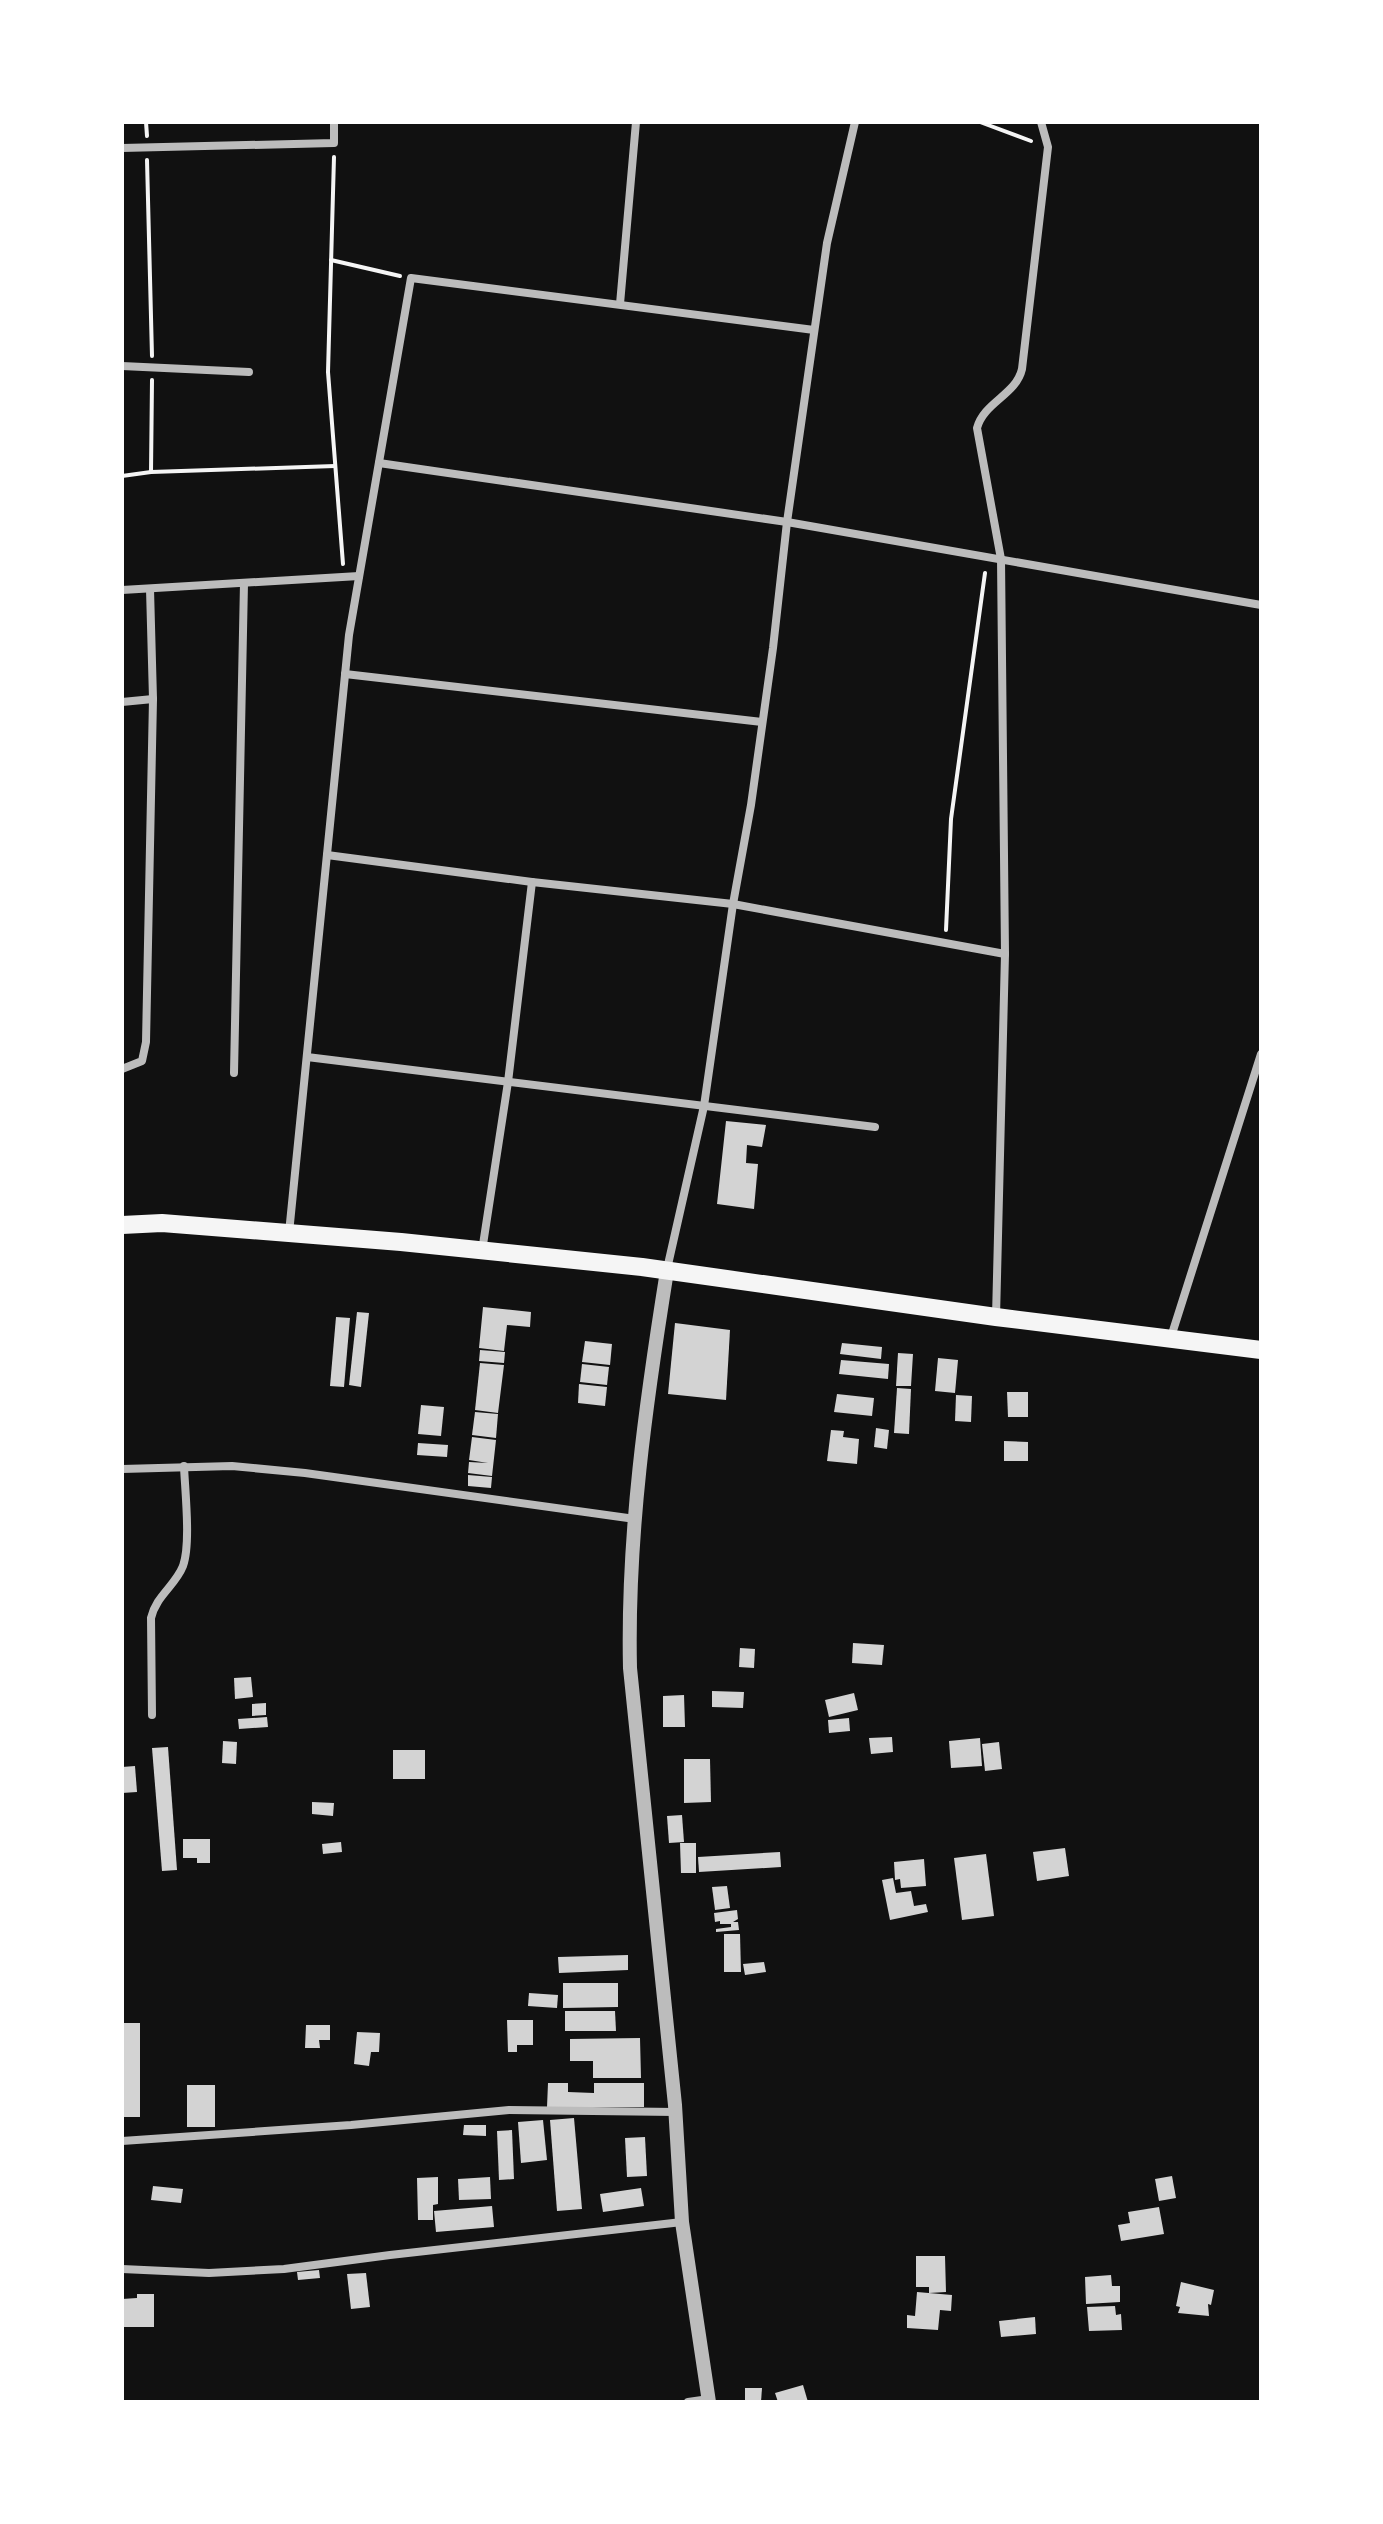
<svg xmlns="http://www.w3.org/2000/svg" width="1383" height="2524" font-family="'DejaVu Sans',sans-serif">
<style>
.building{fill:#d3d3d3}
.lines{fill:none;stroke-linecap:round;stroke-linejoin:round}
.path{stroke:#f5f5f5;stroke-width:4}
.minor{stroke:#bcbcbc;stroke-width:8}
.tertiary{stroke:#bcbcbc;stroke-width:14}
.trunk{stroke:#f5f5f5;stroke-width:18}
</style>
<rect width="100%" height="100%" fill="#111"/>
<!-- building -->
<g class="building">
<polygon points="726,1121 766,1125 762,1147 747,1145 746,1163 758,1164 754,1209 717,1204"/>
<polygon points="483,1307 531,1312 530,1327 507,1325 504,1351 479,1348"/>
<polygon points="357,1312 369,1313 361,1387 349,1385"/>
<polygon points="336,1317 350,1318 344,1387 330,1386"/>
<polygon points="675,1323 730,1330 726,1400 668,1394"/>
<polygon points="585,1341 612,1344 610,1365 582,1362"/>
<polygon points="842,1343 882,1347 881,1359 840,1354"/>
<polygon points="480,1350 505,1352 504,1363 479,1361"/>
<polygon points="898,1353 913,1354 911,1386 896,1386"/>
<polygon points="938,1358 958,1360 955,1393 935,1391"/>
<polygon points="841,1360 889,1364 888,1379 839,1374"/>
<polygon points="480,1363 504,1365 498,1413 475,1410"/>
<polygon points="582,1364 609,1367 607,1385 580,1382"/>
<polygon points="579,1384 607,1387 605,1406 578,1403"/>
<polygon points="897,1388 911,1389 909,1434 894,1433"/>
<polygon points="1007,1392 1028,1392 1028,1417 1008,1417"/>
<polygon points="837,1394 874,1398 872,1416 834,1412"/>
<polygon points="956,1395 972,1396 971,1422 955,1421"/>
<polygon points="421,1405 444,1407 441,1436 418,1434"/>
<polygon points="475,1412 498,1414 496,1438 472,1435"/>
<polygon points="876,1428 889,1430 887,1449 874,1447"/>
<polygon points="831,1430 844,1431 843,1437 859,1439 857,1464 827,1461"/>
<polygon points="472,1437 496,1440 492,1476 468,1473 469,1462 488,1463 469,1460"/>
<polygon points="1004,1441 1028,1442 1028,1461 1004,1461"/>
<polygon points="418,1443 448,1445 447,1457 417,1455"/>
<polygon points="468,1475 492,1477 491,1488 468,1486"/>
<polygon points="853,1643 884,1645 882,1665 852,1663"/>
<polygon points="740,1648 755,1649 754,1668 739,1667"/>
<polygon points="251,1677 253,1697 235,1699 234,1678"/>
<polygon points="712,1691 744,1692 743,1708 712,1707"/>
<polygon points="854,1693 858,1710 829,1717 825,1700"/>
<polygon points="684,1695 685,1727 663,1727 663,1696"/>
<polygon points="266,1703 266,1715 252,1716 252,1704"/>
<polygon points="267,1717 268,1727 239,1729 238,1719"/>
<polygon points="849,1718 850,1731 829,1733 828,1720"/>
<polygon points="892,1737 893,1752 871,1754 869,1738"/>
<polygon points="980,1738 982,1766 951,1768 949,1741"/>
<polygon points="223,1741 237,1742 236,1764 222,1763"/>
<polygon points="999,1742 1002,1769 985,1771 982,1744"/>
<polygon points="168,1747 177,1870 162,1871 152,1748"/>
<rect x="393" y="1750" width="32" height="29"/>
<polygon points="684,1759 710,1759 711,1802 684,1803"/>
<polygon points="135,1766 137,1792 122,1793 122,1767"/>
<polygon points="312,1802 334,1803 333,1816 312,1814"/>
<polygon points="682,1815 684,1842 669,1843 667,1816"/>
<polygon points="183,1839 210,1839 210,1863 197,1863 197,1858 183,1858"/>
<polygon points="341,1842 342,1852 323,1854 322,1844"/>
<polygon points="680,1843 696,1843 696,1873 681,1873"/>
<polygon points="1065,1848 1069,1876 1037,1881 1033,1852"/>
<polygon points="780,1852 781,1867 699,1872 698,1857"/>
<polygon points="986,1854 994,1916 962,1920 954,1858"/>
<polygon points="924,1859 926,1886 901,1888 900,1879 895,1880 894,1862"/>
<polygon points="893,1878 896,1893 911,1891 914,1906 926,1904 928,1912 890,1920 882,1880"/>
<polygon points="727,1886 730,1908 715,1910 712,1887"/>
<polygon points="737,1910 738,1919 733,1922 738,1922 739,1930 716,1932 716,1929 731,1927 731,1924 720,1924 720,1921 715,1922 714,1913"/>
<polygon points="724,1934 740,1934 741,1972 724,1972"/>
<polygon points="628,1955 628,1970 559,1973 558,1957"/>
<polygon points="764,1962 766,1972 745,1975 743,1964"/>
<polygon points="563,1983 618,1983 618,2007 563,2008"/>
<polygon points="529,1993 558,1995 557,2008 528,2006"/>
<polygon points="565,2011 615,2011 616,2031 565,2031"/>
<polygon points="507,2020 533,2020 533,2045 517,2045 517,2052 508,2052"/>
<rect x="122" y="2023" width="18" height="94"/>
<polygon points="306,2025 330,2025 330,2040 319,2040 320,2048 305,2048"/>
<polygon points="357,2032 380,2033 379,2052 371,2052 369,2066 354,2064"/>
<polygon points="640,2038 641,2078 593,2078 593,2061 570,2061 570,2039"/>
<polygon points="548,2083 568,2083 568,2092 594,2093 594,2083 644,2083 644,2107 547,2107"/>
<rect x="187" y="2085" width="28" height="42"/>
<polygon points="574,2118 582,2209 557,2211 550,2120"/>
<polygon points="543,2120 547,2160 521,2163 518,2122"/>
<polygon points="464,2125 486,2125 486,2136 463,2135"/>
<polygon points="512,2130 514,2179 499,2180 497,2131"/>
<polygon points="645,2137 647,2176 627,2177 625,2138"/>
<polygon points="1172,2176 1176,2198 1159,2201 1155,2179"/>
<polygon points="438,2177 438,2204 433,2205 433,2220 418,2220 417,2178"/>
<polygon points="490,2177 491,2199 459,2200 458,2179"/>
<polygon points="153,2186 183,2189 181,2203 151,2200"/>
<polygon points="641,2188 644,2206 603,2212 600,2194"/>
<polygon points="492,2206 494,2227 436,2232 434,2211"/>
<polygon points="1159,2207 1164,2234 1121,2241 1118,2225 1130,2223 1128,2212"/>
<polygon points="916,2256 945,2256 946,2292 929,2293 929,2287 916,2287"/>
<polygon points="319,2270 320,2278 298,2280 297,2272"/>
<polygon points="366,2273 370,2307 351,2309 347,2274"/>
<polygon points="1111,2275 1112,2286 1120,2286 1120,2302 1086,2304 1085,2277"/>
<polygon points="1181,2282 1214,2290 1211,2305 1208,2304 1209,2316 1178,2313 1180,2307 1176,2306"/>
<polygon points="917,2292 952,2295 951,2311 940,2310 938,2330 907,2328 907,2315 915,2316"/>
<polygon points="137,2294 154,2294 154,2327 122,2327 122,2299 137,2298"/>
<polygon points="1115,2306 1116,2315 1121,2314 1122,2330 1089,2331 1087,2307"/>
<polygon points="1035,2317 1036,2334 1001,2337 999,2321"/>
<polygon points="803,2385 808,2402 778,2402 775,2393"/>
<polygon points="745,2388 762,2388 761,2402 745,2402"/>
</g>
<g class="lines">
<!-- path -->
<g class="path">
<polyline points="146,122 147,136"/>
<polyline points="980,122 1031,141"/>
<polyline points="334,157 328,372 343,564"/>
<polyline points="147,160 152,356"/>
<polyline points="331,260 400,276"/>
<polyline points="151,472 152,380"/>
<polyline points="122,476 151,472 335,466"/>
<polyline points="946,930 951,819 985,573"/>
</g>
<!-- minor -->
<g class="minor">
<polyline points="122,148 334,143 334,122"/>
<polyline points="620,304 636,122"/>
<polyline points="122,366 249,372"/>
<polyline points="379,463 787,522 1261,605"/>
<polyline points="122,590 359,576"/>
<polyline points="345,674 762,722"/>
<polyline points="122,702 153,699"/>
<polyline points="327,855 532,882 733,904 1005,954"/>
<polyline points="307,1057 875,1127"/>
<polyline points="122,1069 142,1061 146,1042 153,699 150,589"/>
<polyline points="234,1073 244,583"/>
<polyline points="289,1233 349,635 411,278 814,330"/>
<polyline points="482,1251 508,1082 532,882"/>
<polyline points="667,1269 704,1106 733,904 751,805 773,648 787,522 827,243 855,122"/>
<path d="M996 1317 1005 954 1001 559 977 428C984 402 1016 395 1022 369L1048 147 1041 122"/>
<polyline points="1171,1337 1261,1054"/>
<polyline points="122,1469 232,1466 305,1473 635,1519"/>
<path d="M152 1715 151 1618C156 1596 175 1586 183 1566 191 1544 185 1491 184 1466"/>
<polyline points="122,2141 351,2125 509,2110 676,2112"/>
<polyline points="122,2269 209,2273 284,2269 390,2255 682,2222"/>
<polyline points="688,2402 709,2399"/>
</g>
<!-- tertiary -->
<path class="tertiary" d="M667 1271C646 1402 627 1535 630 1668L675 2105 682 2222 709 2402"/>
<!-- trunk -->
<polyline class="trunk" points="122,1225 162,1223 401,1242 642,1267 996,1317 1261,1350"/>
</g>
<!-- border -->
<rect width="1383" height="2524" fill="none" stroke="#ffffff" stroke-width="248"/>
</svg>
